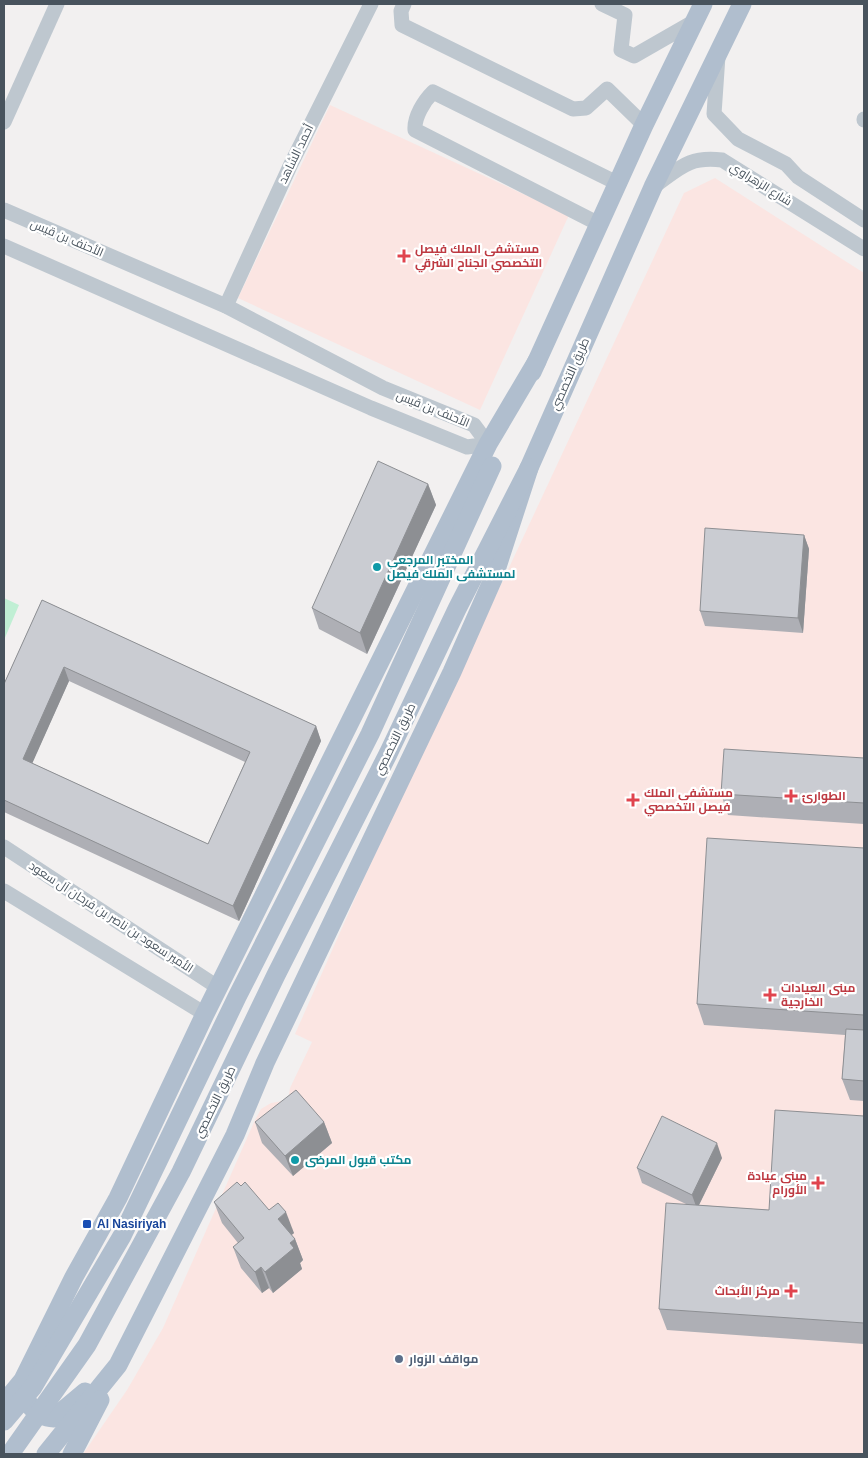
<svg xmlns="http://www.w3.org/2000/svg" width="868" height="1458" font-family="Helvetica,Cairo,sans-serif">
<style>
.medical{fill:#fbe5e2}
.green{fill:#c0efd4}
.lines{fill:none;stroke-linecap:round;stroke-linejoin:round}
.minor{stroke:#bec7cf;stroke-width:15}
.major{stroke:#b0bece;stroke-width:19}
.major-bridge{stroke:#b0bece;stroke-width:19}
.wall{fill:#aeafb5;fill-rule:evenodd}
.shaded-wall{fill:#8d8f93}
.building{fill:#caccd2;stroke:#8d8f93;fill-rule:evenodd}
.health-dot{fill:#e0444e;stroke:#fff;stroke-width:2}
.culture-dot{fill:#0f9aa8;stroke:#fff;stroke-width:2}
.transit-dot{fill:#1a4fb4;stroke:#fff;stroke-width:2}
.service-dot{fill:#5c6f8a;stroke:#fff;stroke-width:2}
.labels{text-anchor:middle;stroke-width:4.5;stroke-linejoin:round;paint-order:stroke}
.street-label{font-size:12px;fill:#48535d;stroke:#fff}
.health-label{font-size:12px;font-weight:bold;fill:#be3a42;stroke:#fff;text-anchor:start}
.culture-label{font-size:12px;font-weight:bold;fill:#0d838f;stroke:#fff;text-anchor:start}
.transit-label{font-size:12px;font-weight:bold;fill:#164399;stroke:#fff;text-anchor:start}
.service-label{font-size:12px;font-weight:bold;fill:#4e5e75;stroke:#fff;text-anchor:start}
</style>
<rect width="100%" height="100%" fill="#f2f0f0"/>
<!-- medical -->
<g class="medical">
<polygon points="330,105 569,215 480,410 238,298"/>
<polygon points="715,178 864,273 864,1454 83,1454 127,1390 163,1328 255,1120 261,1109 271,1103 288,1100 290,1088 312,1042 295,1034 365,876 684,193"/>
</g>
<!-- green -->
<polygon class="green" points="4,598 19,605 4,640"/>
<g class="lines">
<!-- minor -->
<g class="minor">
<polyline points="404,4 401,11 402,25 573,109 586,108 607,89 644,125"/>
<polyline points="602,4 625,15 621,50 634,56 695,21"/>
<polyline points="718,56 714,114 738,139 786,164 798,177 864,220"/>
<polyline points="864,120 864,119"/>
<polyline points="4,122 57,4"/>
<path d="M653 187C680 168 688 156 722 160L864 249"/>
<polyline points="4,210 226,306 383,388 474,425 488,444 467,447 371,408 4,246"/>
<path d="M599 224 415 130C414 117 424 101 433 92L619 184"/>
<polyline points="226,306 291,164 371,4"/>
<polyline points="4,847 219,988"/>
<polyline points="4,891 205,1014"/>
</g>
<!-- major -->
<g class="major">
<polyline points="532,372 644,125 703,4"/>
<path d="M23 1381C20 1400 36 1417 54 1418L85 1392"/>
<polyline points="4,1403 23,1380 74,1277 118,1198 205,1014 488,444 537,361"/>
<polyline points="46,1454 118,1365 235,1135 265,1063 452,672 493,579 529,468 653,187 742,4"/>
<polyline points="72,1454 100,1400"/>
</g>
<!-- major-bridge -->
<g class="major-bridge">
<polyline points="4,1421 33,1387 122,1236 237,997 370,734 492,466"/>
<polyline points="10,1454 87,1345 181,1172 276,975 388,754 457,609 529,468"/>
</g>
</g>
<!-- wall -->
<g class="wall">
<polygon points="428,484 436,505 367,654 319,629 312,608"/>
<polygon points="804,535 809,549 803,633 705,626 700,611"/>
<path d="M42 600 316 726 321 741 239 921 4 812V684ZM69 681 245 762 208 844 32 763Z"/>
<polygon points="864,758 864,824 728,815 721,794"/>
<polygon points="864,848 864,1101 850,1100 842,1079 845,1035 704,1025 697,1004"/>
<polygon points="864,1116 864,1344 667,1330 659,1309 686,1204 642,1183 637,1168 722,1158 699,1205 769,1210"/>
<polygon points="255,1122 324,1122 332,1143 293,1176 262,1143"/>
<polygon points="241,1186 269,1210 294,1233 291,1235 295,1239 303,1260 300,1263 302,1269 273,1293 269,1288 262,1293 241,1268 233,1247 238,1243 222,1223 214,1202"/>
</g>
<!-- shaded-wall -->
<g class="shaded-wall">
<polygon points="428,484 436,505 367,654 360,633"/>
<polygon points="804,535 809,549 803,633 798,618"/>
<polygon points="64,667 69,681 28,773 23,759"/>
<polygon points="316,726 321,741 239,921 233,906"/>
<polygon points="324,1122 332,1143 293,1176 285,1156"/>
<polygon points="717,1143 722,1158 697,1209 692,1195"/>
<polygon points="286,1212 294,1233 286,1240 278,1219"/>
<polygon points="295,1239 303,1260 300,1263 302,1269 273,1293 265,1272 290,1243"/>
<polygon points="261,1267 269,1288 262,1293 255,1272"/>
</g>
<!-- building -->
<g class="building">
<polygon points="378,461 428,484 360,633 312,608"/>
<polygon points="705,528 804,535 798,618 700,611"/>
<path d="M42 600 316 726 233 906 4 800V684ZM64 667 250 752 208 844 23 759Z"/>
<polygon points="724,749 864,758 864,803 721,794"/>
<polygon points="707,838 864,848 864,1015 697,1004"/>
<polygon points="846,1029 864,1030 864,1081 842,1079"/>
<polygon points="296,1090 324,1122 285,1156 255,1122"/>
<polygon points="775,1110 864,1116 864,1323 659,1309 666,1203 769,1210"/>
<polygon points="662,1116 717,1143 692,1195 637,1168"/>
<polygon points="237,1182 241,1186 245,1182 269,1210 278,1203 286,1212 278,1219 295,1239 290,1243 294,1248 265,1272 261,1267 255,1272 233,1247 244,1238 214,1202"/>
</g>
<!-- markers -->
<g class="health-dot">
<path d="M401.5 248.5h5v5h5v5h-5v5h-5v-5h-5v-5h5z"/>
<path d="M788.5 788.5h5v5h5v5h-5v5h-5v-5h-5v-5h5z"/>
<path d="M630.5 792.5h5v5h5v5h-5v5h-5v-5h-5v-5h5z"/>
<path d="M767.5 987.5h5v5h5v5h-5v5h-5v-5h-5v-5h5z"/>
<path d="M815.5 1175.5h5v5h5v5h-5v5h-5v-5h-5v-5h5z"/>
<path d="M788.5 1283.5h5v5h5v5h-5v5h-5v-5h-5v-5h5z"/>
</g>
<g class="culture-dot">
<circle cx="377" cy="567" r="5"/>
<circle cx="295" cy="1160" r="5"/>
</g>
<rect class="transit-dot" x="82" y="1219" width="10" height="10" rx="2.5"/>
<circle class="service-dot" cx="399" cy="1359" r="5"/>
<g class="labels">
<!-- street labels -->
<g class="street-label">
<text transform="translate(296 154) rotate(-64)" y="4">أحمد الشاهد</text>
<text transform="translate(761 184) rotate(32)" y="4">شارع الزهراوي</text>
<text transform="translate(67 238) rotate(23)" y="4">الأحنف بن قيس</text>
<text transform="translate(570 374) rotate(-66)" y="4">طريق التخصصي</text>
<text transform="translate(433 409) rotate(22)" y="4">الأحنف بن قيس</text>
<text transform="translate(395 739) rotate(-64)" y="4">طريق التخصصي</text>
<text transform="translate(111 917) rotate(33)" y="4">الأمير سعود بن ناصر بن فرحان آل سعود</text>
<text transform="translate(215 1102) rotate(-64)" y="4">طريق التخصصي</text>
</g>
<!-- health labels -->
<g class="health-label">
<text x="415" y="253">مستشفى الملك فيصل<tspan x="415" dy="14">التخصصي الجناح الشرقي</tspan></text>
<text x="644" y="797">مستشفى الملك<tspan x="644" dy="14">فيصل التخصصي</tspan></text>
<text x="802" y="800">الطوارئ</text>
<text x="781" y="992">مبنى العيادات<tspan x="781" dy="14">الخارجية</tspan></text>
<text x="807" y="1180" text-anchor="end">مبنى عيادة<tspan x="807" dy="14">الأورام</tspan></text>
<text x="780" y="1295" text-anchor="end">مركز الأبحاث</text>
</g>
<!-- culture labels -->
<g class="culture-label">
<text x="387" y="564">المختبر المرجعي<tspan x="387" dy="14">لمستشفى الملك فيصل</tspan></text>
<text x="305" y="1164">مكتب قبول المرضى</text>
</g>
<!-- transit labels -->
<g class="transit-label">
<text x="97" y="1228">Al Nasiriyah</text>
</g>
<!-- service labels -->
<g class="service-label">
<text x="409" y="1363">مواقف الزوار</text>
</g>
</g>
<!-- border -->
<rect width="868" height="1458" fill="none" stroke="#48535d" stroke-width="10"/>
</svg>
